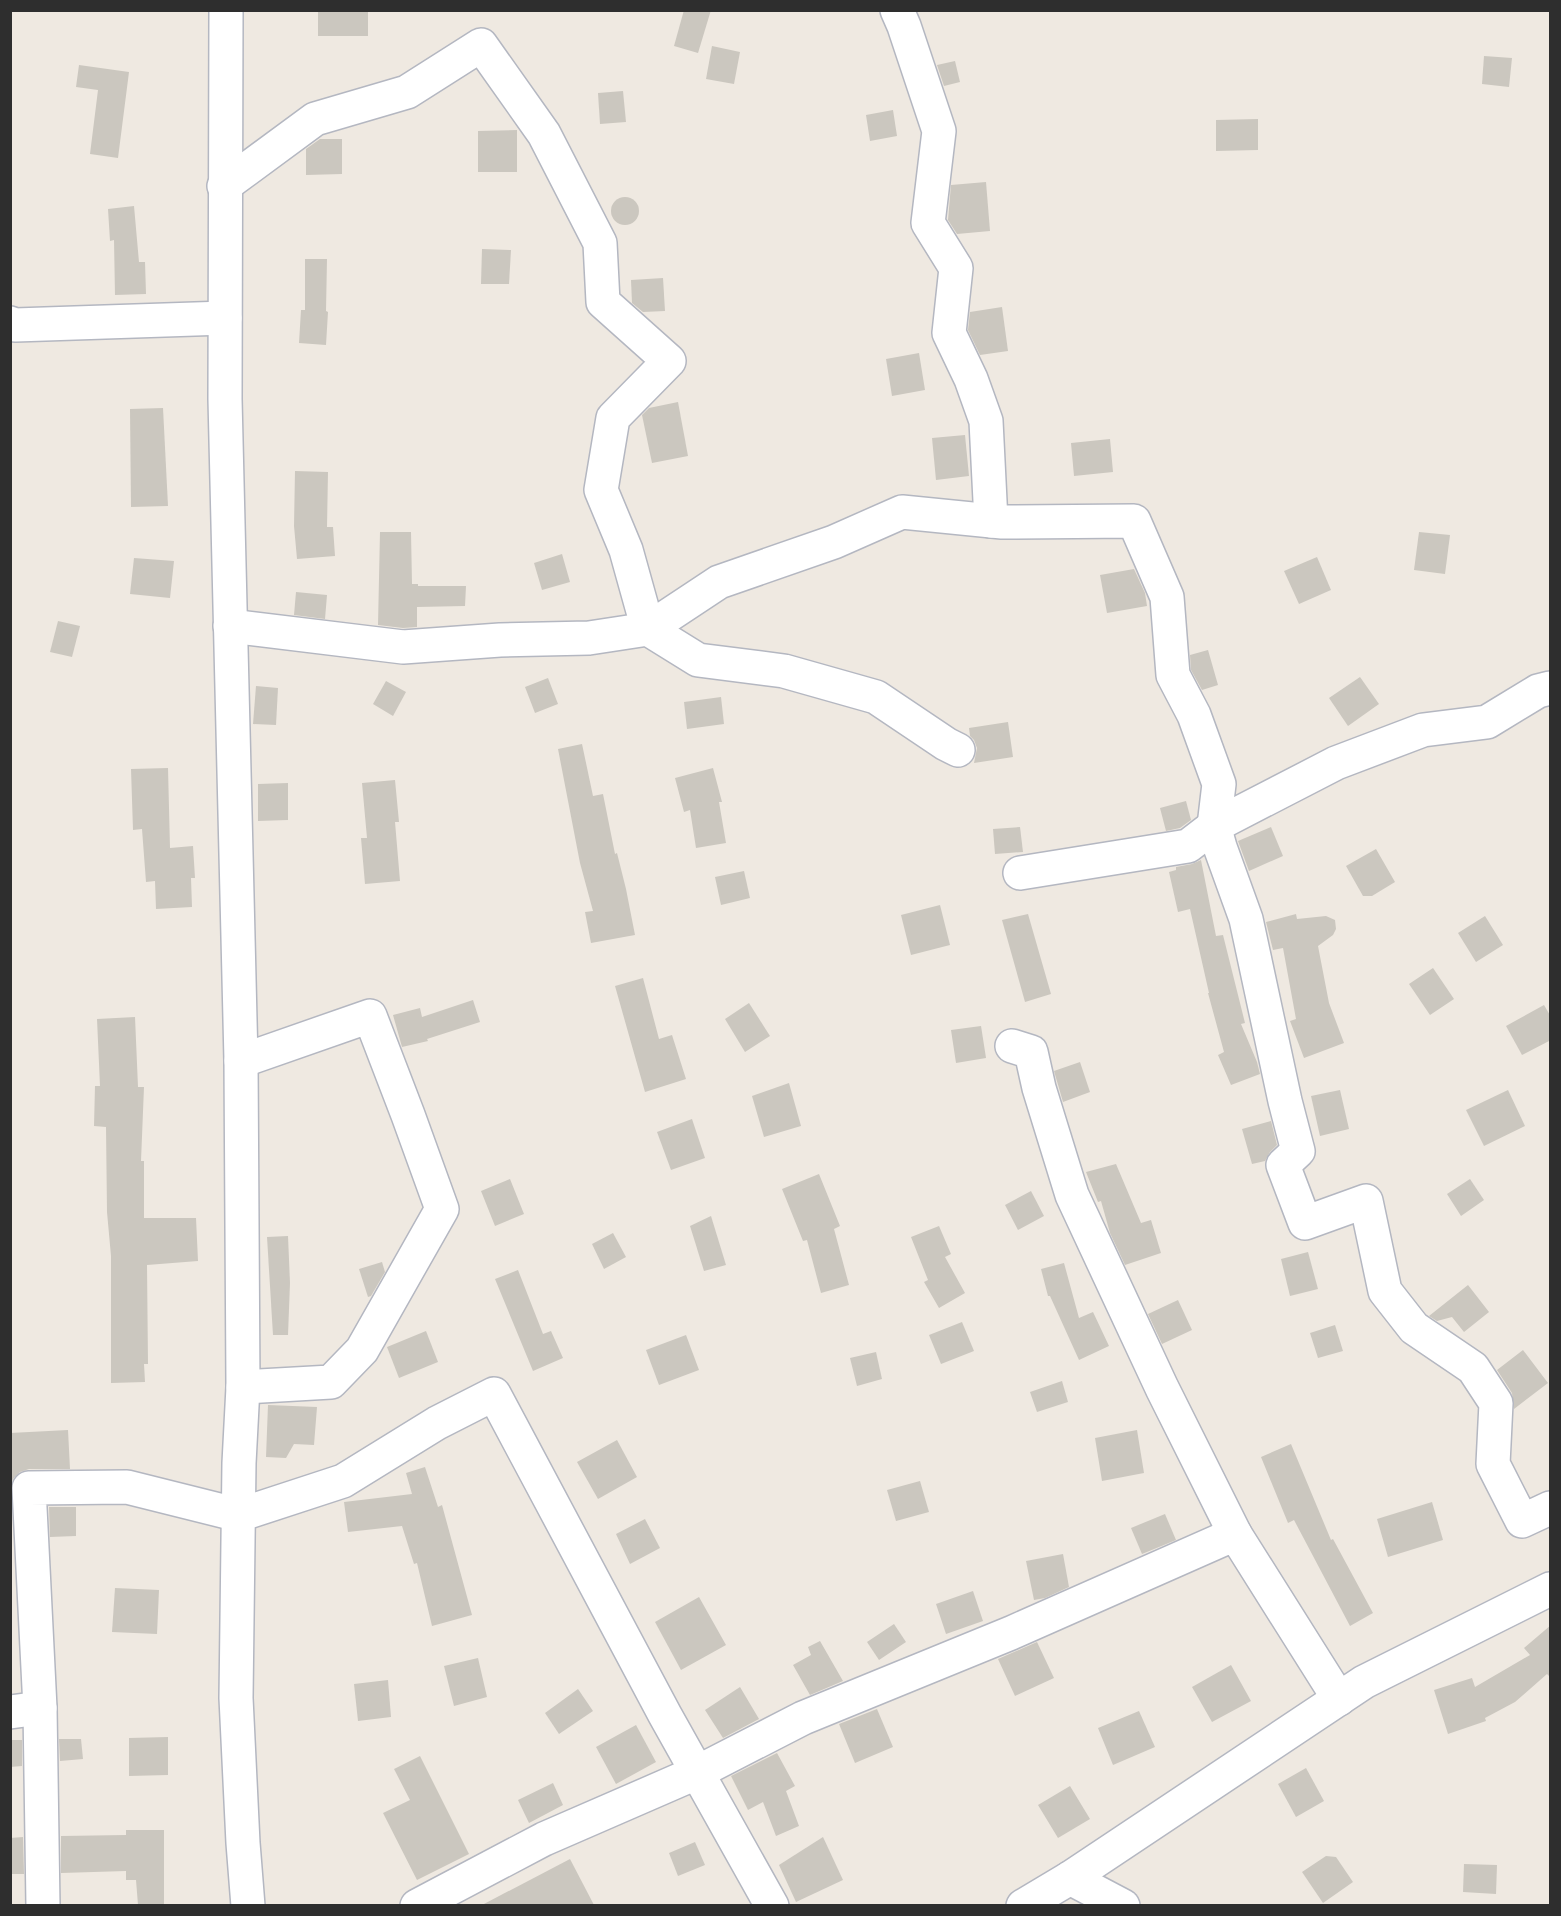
<svg xmlns="http://www.w3.org/2000/svg" width="1561" height="1916" font-family="Helvetica,sans-serif">
<style>
.building{fill:#cbc7bf}
.lines{fill:none;stroke-linecap:round;stroke-linejoin:round}
.street-casing{stroke:#b4b7c1;stroke-width:36}
.secondary-casing{stroke:#b4b7c1;stroke-width:36}
.street{stroke:#fff;stroke-width:33}
.secondary{stroke:#fff;stroke-width:33}
</style>
<rect width="100%" height="100%" fill="#efe9e1"/>
<!-- building -->
<g class="building">
<rect x="318" y="10" width="50" height="26"/>
<polygon points="684,10 711,10 698,53 674,46"/>
<polygon points="712,46 740,52 734,84 706,79"/>
<polygon points="1484,56 1512,58 1509,87 1482,84"/>
<polygon points="955,61 960,82 944,86 937,65"/>
<polygon points="79,65 129,72 118,158 90,154 98,90 76,87"/>
<polygon points="623,91 626,122 600,124 598,93"/>
<polygon points="893,110 897,136 870,141 866,115"/>
<polygon points="1258,119 1258,150 1216,151 1216,120"/>
<polygon points="517,130 517,172 478,172 478,131"/>
<polygon points="320,139 342,139 342,174 306,175 306,149"/>
<polygon points="986,182 990,231 957,234 948,220 951,185"/>
<circle cx="625" cy="211" r="14"/>
<polygon points="134,206 139,262 145,262 146,294 115,295 114,240 110,241 108,209"/>
<polygon points="482,249 511,250 509,284 481,284"/>
<polygon points="305,259 327,259 326,311 328,312 326,345 299,343 301,310 305,310"/>
<polygon points="663,278 665,311 643,312 632,303 631,280"/>
<polygon points="1002,307 1008,351 980,355 968,330 970,312"/>
<polygon points="919,353 925,390 892,396 886,359"/>
<polygon points="678,402 688,456 652,463 642,415 649,408"/>
<polygon points="163,408 168,506 131,507 130,409"/>
<polygon points="965,435 969,476 936,480 932,438"/>
<polygon points="1110,439 1113,472 1074,476 1071,443"/>
<polygon points="295,471 328,472 327,527 333,527 335,556 297,559 294,526"/>
<polygon points="380,532 411,532 412,584 418,584 418,586 466,586 465,606 417,607 417,627 403,628 378,625"/>
<polygon points="1419,532 1450,535 1445,574 1414,570"/>
<polygon points="562,554 570,582 542,590 534,563"/>
<polygon points="1317,557 1331,590 1299,604 1284,571"/>
<polygon points="134,558 174,561 170,598 130,594"/>
<polygon points="1134,569 1145,593 1147,606 1107,613 1100,575"/>
<polygon points="296,592 327,595 325,619 294,615"/>
<polygon points="58,621 80,626 72,657 50,652"/>
<polygon points="1208,650 1218,685 1202,690 1191,670 1190,655"/>
<polygon points="1360,677 1379,704 1348,726 1329,698"/>
<polygon points="548,678 558,704 535,713 525,687"/>
<polygon points="386,681 406,692 393,716 373,704"/>
<polygon points="256,686 278,688 276,725 253,724"/>
<polygon points="721,697 724,724 687,729 684,702"/>
<polygon points="1008,722 1013,757 974,763 977,748 974,740 970,736 969,728"/>
<polygon points="582,744 593,796 603,794 615,854 617,853 626,889 635,935 591,943 585,912 593,911 580,863 558,749"/>
<polygon points="168,768 170,848 193,846 195,878 191,878 192,907 156,909 155,881 146,882 142,829 133,830 131,769"/>
<polygon points="713,768 722,802 719,802 726,843 696,848 690,810 684,812 675,778"/>
<polygon points="395,780 399,822 395,822 400,881 365,884 361,838 367,838 362,783"/>
<polygon points="288,783 288,820 258,821 258,784"/>
<polygon points="1186,801 1191,820 1180,828 1166,831 1160,808"/>
<polygon points="1020,827 1023,852 995,854 993,829"/>
<polygon points="1271,827 1283,856 1249,871 1238,841"/>
<polygon points="1376,849 1395,882 1372,896 1363,896 1346,866"/>
<polygon points="1201,860 1216,936 1223,935 1245,1023 1241,1024 1257,1062 1260,1074 1231,1085 1218,1055 1224,1052 1208,993 1209,993 1190,909 1178,912 1169,872 1176,870 1176,867 1192,864"/>
<polygon points="744,871 750,898 721,905 715,877"/>
<polygon points="940,905 950,945 911,955 901,915"/>
<polygon points="1028,914 1051,994 1025,1002 1002,920"/>
<polygon points="1296,914 1297,919 1326,916 1335,920 1336,929 1333,935 1318,946 1329,1003 1344,1043 1304,1058 1290,1021 1296,1019 1283,948 1273,950 1266,922"/>
<polygon points="1485,916 1503,945 1476,962 1458,933"/>
<polygon points="1433,968 1454,999 1430,1015 1409,984"/>
<polygon points="643,978 659,1039 672,1035 686,1079 645,1092 615,986"/>
<polygon points="473,1000 480,1022 427,1039 428,1041 402,1047 393,1015 420,1008 422,1017"/>
<polygon points="749,1003 770,1036 745,1052 725,1019"/>
<polygon points="1544,1005 1551,1017 1551,1040 1522,1055 1506,1026"/>
<polygon points="135,1017 138,1087 144,1087 141,1161 144,1161 144,1218 196,1218 198,1261 147,1265 148,1364 144,1364 145,1382 111,1383 111,1256 107,1212 106,1127 94,1126 95,1086 100,1086 97,1019"/>
<polygon points="981,1026 986,1058 956,1063 951,1030"/>
<polygon points="1080,1062 1090,1092 1063,1102 1054,1071"/>
<polygon points="789,1083 801,1126 764,1137 752,1096"/>
<polygon points="1340,1090 1349,1129 1320,1136 1311,1096"/>
<polygon points="1508,1090 1525,1126 1484,1146 1466,1110"/>
<polygon points="692,1119 705,1158 671,1170 657,1132"/>
<polygon points="1271,1121 1277,1145 1270,1152 1265,1161 1252,1164 1242,1129"/>
<polygon points="1116,1164 1141,1223 1151,1220 1161,1253 1125,1265 1110,1233 1101,1201 1098,1202 1086,1172"/>
<polygon points="819,1174 840,1226 834,1229 849,1285 821,1293 807,1240 803,1241 782,1189"/>
<polygon points="510,1179 524,1214 495,1226 481,1191"/>
<polygon points="1470,1179 1484,1200 1461,1216 1447,1194"/>
<polygon points="1031,1191 1044,1216 1018,1230 1005,1205"/>
<polygon points="711,1216 726,1265 704,1271 690,1226"/>
<polygon points="939,1226 951,1254 945,1257 965,1293 939,1308 924,1282 928,1280 911,1237"/>
<polygon points="613,1233 626,1257 604,1269 592,1244"/>
<polygon points="288,1236 290,1283 288,1335 273,1335 267,1237"/>
<polygon points="1308,1252 1318,1289 1290,1296 1281,1259"/>
<polygon points="382,1262 385,1272 371,1296 368,1297 359,1269"/>
<polygon points="1064,1263 1079,1318 1093,1312 1109,1346 1079,1360 1050,1296 1048,1296 1041,1269"/>
<polygon points="518,1270 543,1334 551,1331 563,1358 533,1371 495,1279"/>
<polygon points="1468,1285 1489,1312 1464,1332 1452,1317 1437,1321 1429,1316"/>
<polygon points="1178,1300 1192,1330 1162,1344 1148,1314"/>
<polygon points="962,1322 974,1351 941,1364 929,1335"/>
<polygon points="1335,1325 1343,1351 1318,1358 1310,1333"/>
<polygon points="426,1331 438,1362 399,1378 387,1347"/>
<polygon points="686,1335 699,1370 659,1385 646,1350"/>
<polygon points="1523,1350 1548,1383 1514,1409 1512,1393 1497,1370"/>
<polygon points="876,1352 882,1379 857,1386 850,1358"/>
<polygon points="1062,1381 1068,1402 1037,1412 1030,1392"/>
<polygon points="268,1405 317,1407 314,1445 294,1444 286,1458 266,1457"/>
<polygon points="68,1430 70,1469 29,1469 20,1472 13,1479 10,1488 10,1433"/>
<polygon points="1137,1430 1144,1473 1102,1481 1095,1438"/>
<polygon points="617,1440 637,1477 598,1499 577,1462"/>
<polygon points="1291,1444 1331,1540 1333,1539 1373,1613 1350,1626 1294,1520 1288,1523 1261,1457"/>
<polygon points="425,1467 438,1507 442,1505 472,1615 432,1626 417,1563 414,1564 402,1526 348,1532 344,1502 412,1494 406,1473"/>
<polygon points="920,1481 929,1512 896,1521 887,1490"/>
<polygon points="1432,1502 1443,1540 1388,1557 1377,1519"/>
<polygon points="49,1507 76,1507 76,1536 50,1537"/>
<polygon points="1165,1514 1176,1540 1142,1554 1131,1528"/>
<polygon points="645,1519 660,1548 630,1564 616,1534"/>
<polygon points="1063,1554 1069,1587 1045,1598 1034,1600 1026,1561"/>
<polygon points="115,1588 159,1590 157,1634 112,1632"/>
<polygon points="973,1591 983,1621 946,1634 936,1604"/>
<polygon points="699,1597 726,1645 681,1670 655,1622"/>
<polygon points="894,1624 906,1642 879,1660 867,1642"/>
<polygon points="1551,1625 1551,1678 1547,1674 1515,1702 1485,1718 1486,1721 1448,1734 1434,1690 1472,1678 1475,1687 1530,1655 1524,1648"/>
<polygon points="820,1641 843,1681 810,1695 793,1665 811,1655 808,1647"/>
<polygon points="1037,1642 1054,1678 1015,1696 998,1659"/>
<polygon points="478,1658 487,1697 454,1706 444,1666"/>
<polygon points="1231,1665 1251,1701 1212,1722 1192,1687"/>
<polygon points="388,1680 391,1717 358,1721 354,1684"/>
<polygon points="740,1687 759,1719 723,1738 705,1710"/>
<polygon points="578,1689 593,1711 559,1734 545,1713"/>
<polygon points="877,1709 893,1747 855,1763 839,1724"/>
<polygon points="1139,1711 1155,1747 1113,1765 1098,1728"/>
<polygon points="636,1725 656,1762 616,1784 596,1747"/>
<polygon points="168,1737 168,1775 129,1776 129,1738"/>
<polygon points="59,1739 81,1739 83,1759 60,1761"/>
<polygon points="10,1740 22,1740 22,1766 10,1767"/>
<polygon points="777,1753 795,1786 786,1791 799,1826 776,1836 763,1802 748,1810 731,1776"/>
<polygon points="420,1756 469,1854 417,1880 383,1813 410,1800 394,1769"/>
<polygon points="1306,1768 1324,1801 1296,1817 1278,1784"/>
<polygon points="553,1783 563,1805 529,1823 518,1800"/>
<polygon points="1070,1786 1090,1819 1058,1838 1038,1805"/>
<polygon points="126,1830 164,1830 164,1905 138,1905 136,1880 126,1880 126,1871 61,1873 61,1836 126,1835"/>
<polygon points="23,1837 24,1874 10,1874 10,1838"/>
<polygon points="823,1837 843,1880 796,1902 779,1865"/>
<polygon points="695,1842 705,1865 678,1876 669,1853"/>
<polygon points="1326,1856 1336,1857 1353,1882 1323,1903 1302,1872"/>
<polygon points="570,1859 594,1905 482,1905"/>
<polygon points="1464,1864 1497,1865 1496,1894 1463,1892"/>
</g>
<g class="lines">
<defs>
<g id="street">
<polyline points="897,10 904,26 939,131 928,223 956,268 949,333 971,379 986,421 991,521"/>
<polyline points="224,186 315,119 407,92 481,45 544,134 600,243 603,302 669,361 613,418 601,490 626,550 648,629 719,582 834,542 902,512 1002,522 1134,521 1167,597 1173,675 1194,715 1219,784 1214,826 1220,847 1246,919 1285,1101 1298,1151 1283,1165 1305,1223 1366,1201 1385,1291 1414,1328 1473,1368 1496,1403 1493,1464 1522,1521 1550,1508"/>
<polyline points="10,323 15,325 225,318"/>
<polyline points="230,626 403,647 500,640 589,638 648,629 698,660 784,671 876,697 946,744 958,750"/>
<polyline points="1020,873 1188,846 1214,826 1336,763 1423,730 1487,722 1538,691 1550,688"/>
<polyline points="1012,1046 1031,1052 1039,1088 1072,1195 1162,1388 1235,1534"/>
<polyline points="241,1061 370,1016 408,1115 442,1209 362,1350 331,1382 243,1387"/>
<polyline points="10,1712 40,1708"/>
<polyline points="1070,1878 1123,1906"/>
<polyline points="43,1906 40,1708 29,1488 127,1487 239,1515 343,1481 437,1423 494,1394 665,1715 772,1906"/>
<polyline points="417,1906 544,1839 698,1772 803,1718 1011,1633 1235,1534 1339,1699"/>
<polyline points="1023,1906 1070,1878 1364,1682 1550,1589"/>
</g>
<polyline id="secondary" points="226,10 225,399 241,1061 243,1387 239,1463 236,1698 243,1843 248,1906"/>
</defs>
<!-- street casing -->
<use href="#street" class="street-casing"/>
<!-- secondary casing -->
<use href="#secondary" class="secondary-casing"/>
<!-- street -->
<use href="#street" class="street"/>
<!-- secondary -->
<use href="#secondary" class="secondary"/>
</g>
<!-- border -->
<rect width="1561" height="1916" fill="none" stroke="#2e2e2e" stroke-width="24"/>
</svg>
